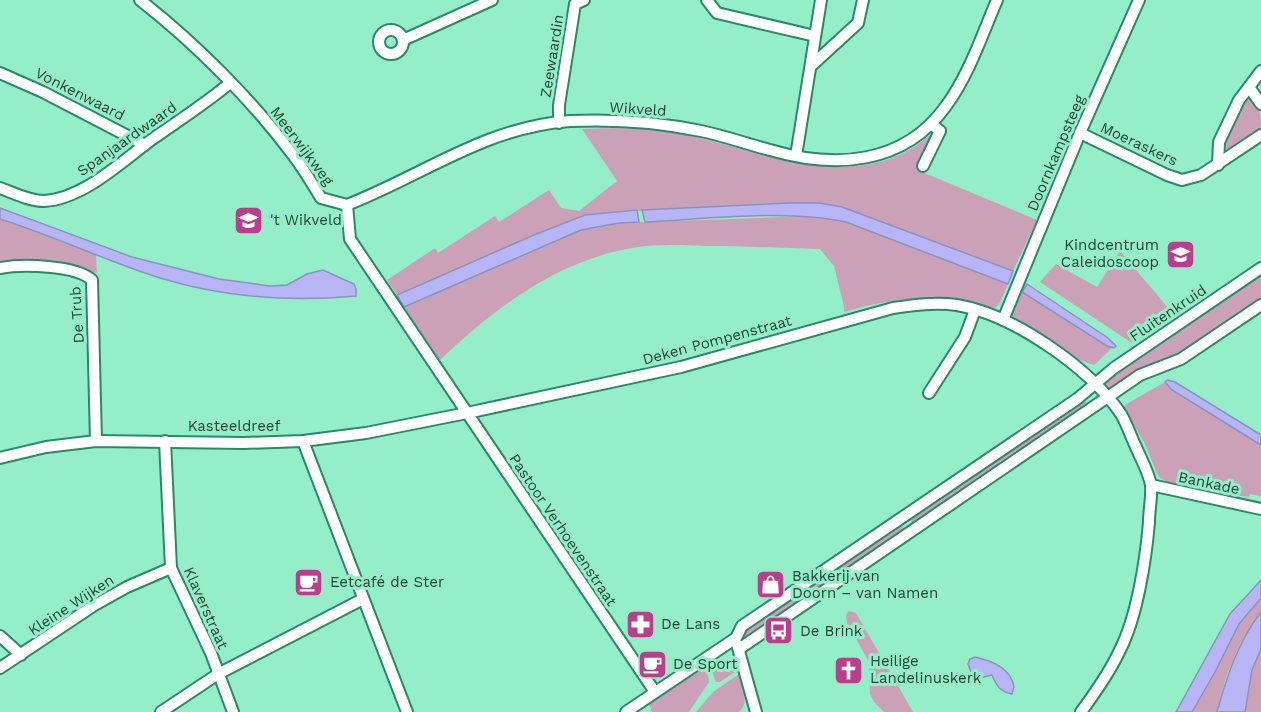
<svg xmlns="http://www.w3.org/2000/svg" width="1261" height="712" font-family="'Work Sans',sans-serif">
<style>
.green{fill:#cba1b7}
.water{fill:#b8b5f7;stroke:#8a93bd;stroke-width:1.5}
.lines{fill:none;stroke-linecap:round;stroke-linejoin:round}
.minor-casing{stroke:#2a8968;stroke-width:14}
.minor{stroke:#fff;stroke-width:10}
.labels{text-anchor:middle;stroke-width:6;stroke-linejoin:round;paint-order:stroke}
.street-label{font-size:15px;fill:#1f4536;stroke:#94eec8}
.poi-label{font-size:15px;fill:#1f4536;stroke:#94eec8;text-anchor:start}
</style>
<rect width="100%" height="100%" fill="#94eec8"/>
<!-- green -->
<g class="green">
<path d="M1249 99C1261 104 1261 117 1261 129L1231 151 1227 150 1224 146 1245 102Z"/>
<path d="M940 126 922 172 1037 220 1013 271 842 207 819 203H788L604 213 534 235 397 295 387 280 435 248 438 253 495 216 499 222 549 190 561 208 579 211 617 181 582 129C620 127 658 128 695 137 777 156 870 198 940 126Z"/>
<path d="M812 216 846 222 1008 284 1000 303 995 308C942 294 896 296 844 312V307L834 266 820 249C782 248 743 246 705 246 681 245 655 244 632 248 556 261 494 309 440 360L404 307 581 230 619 223Z"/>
<polygon points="0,219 26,228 96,255 97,273 82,269 0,263"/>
<polygon points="1120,251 1169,309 1132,343 1040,282 1056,264 1097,287"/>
<polygon points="1261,273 1261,300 1179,356 1113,389 1106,387 1106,378"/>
<polygon points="1020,284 1024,288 1022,292 1106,346 1113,347 1094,365 1073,358 1038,332 1012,316 1010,310"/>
<path d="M1165 382 1172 390 1261 445V496L1250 494 1249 497C1230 494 1169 488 1158 476L1145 444 1123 406Z"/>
<polygon points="1083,398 1089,406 915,524 911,522 910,517"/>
<polygon points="899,525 903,527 902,533 803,601 797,593"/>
<polygon points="792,596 798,604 744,641 741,631"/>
<polygon points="1261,598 1261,612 1240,644 1226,677 1217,712 1192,712 1215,672 1239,624"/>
<polygon points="849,611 856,613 913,712 884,712 874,702 870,694 869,662 847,623 846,615"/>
<polygon points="1261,649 1261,712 1245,712 1252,670"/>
<polygon points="724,660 732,663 738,670 720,682 716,682 709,663"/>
<polygon points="706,665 709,682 689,712 652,712 649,704"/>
<path d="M739 674C743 687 750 702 739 712H696L713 692Z"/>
</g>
<!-- water -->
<g class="water">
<path d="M788 203H819L842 207 1013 271 1008 284 846 222C786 209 707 219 645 222L642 210Z"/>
<path d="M0 208 132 257 219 279 270 286 287 285 307 274 323 270 354 284 356 289V296C291 302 222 297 160 278 106 261 54 236 0 219Z"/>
<polygon points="637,210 639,222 619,223 581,230 404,307 397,295 534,235 585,215"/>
<polygon points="1027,284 1108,338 1116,346 1114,348 1107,346 1022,292"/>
<polygon points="1167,380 1175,382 1261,435 1261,445 1172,390 1165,382"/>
<polygon points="1261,580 1261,598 1239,624 1215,672 1192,712 1176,712 1230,614"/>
<path d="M1261 612V649L1252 670 1245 712H1217C1227 676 1238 642 1261 612Z"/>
<path d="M975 657C992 661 1011 668 1014 687L1012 694C1000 692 996 685 992 675L980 678 971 672 968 664 970 659Z"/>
</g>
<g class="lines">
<defs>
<g id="minor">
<path d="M140 0C194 42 252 100 293 155 303 168 312 183 321 198L347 205 350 239 655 692"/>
<polyline points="707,0 717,13 815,36"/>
<circle cx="391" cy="42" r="12"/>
<polyline points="403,40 492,0"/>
<polyline points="811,66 858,23 863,0"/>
<polyline points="0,73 43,92 145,145"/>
<polyline points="1249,87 1261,71"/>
<polyline points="559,123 559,105 575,4 584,0"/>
<polyline points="1080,133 1167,175 1182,180 1201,175 1261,135"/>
<polyline points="796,156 821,0"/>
<polyline points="1218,165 1219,142 1239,100 1249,87 1261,104"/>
<polyline points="923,166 940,131 931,124"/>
<path d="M0 188C14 193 29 201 44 201 83 199 121 162 151 140 178 121 205 104 230 83"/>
<path d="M347 205C424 175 485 127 570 121 614 119 658 122 701 131 725 136 747 144 770 150 835 169 904 165 946 106 969 75 982 35 997 0"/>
<path d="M0 268C22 264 76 265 92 280L96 441"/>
<polyline points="1003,320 1080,133 1139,0"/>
<polyline points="929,393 965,337 975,310"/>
<polyline points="165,441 171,568 211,653 233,712"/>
<polyline points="303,441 407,712"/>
<path d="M0 458 46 447 96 441 244 443 303 441 366 433 467 413 681 367 893 308C914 305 935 302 957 305 1012 314 1089 367 1121 414 1127 424 1131 437 1136 447 1141 459 1149 473 1151 485 1152 497 1149 510 1149 522 1146 559 1137 617 1120 650 1110 672 1095 693 1081 712"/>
<polyline points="1151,485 1261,509"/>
<polyline points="0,636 21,655"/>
<polyline points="737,644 756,712"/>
<polyline points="739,649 1140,375 1181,359 1261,305"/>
<polyline points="0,668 93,606 127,587 171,568"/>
<polyline points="161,712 218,674 363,599"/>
<polyline points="626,712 736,638 742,626 1077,399 1114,368 1261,268"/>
</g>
</defs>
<!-- minor casing -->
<use href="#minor" class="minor-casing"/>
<!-- minor -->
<use href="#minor" class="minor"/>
</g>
<!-- icons -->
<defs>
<symbol id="school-square" viewBox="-11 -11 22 22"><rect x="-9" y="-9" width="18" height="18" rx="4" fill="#bb3e8d" stroke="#94eec8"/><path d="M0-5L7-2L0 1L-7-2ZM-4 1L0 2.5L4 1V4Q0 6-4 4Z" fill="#fff"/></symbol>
<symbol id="cafe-square" viewBox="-11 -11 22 22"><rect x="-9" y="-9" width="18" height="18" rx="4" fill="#bb3e8d" stroke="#94eec8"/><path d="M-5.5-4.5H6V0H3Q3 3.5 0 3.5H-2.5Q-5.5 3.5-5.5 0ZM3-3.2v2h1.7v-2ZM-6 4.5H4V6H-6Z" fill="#fff"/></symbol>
<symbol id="shop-square" viewBox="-11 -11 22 22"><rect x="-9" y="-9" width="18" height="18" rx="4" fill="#bb3e8d" stroke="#94eec8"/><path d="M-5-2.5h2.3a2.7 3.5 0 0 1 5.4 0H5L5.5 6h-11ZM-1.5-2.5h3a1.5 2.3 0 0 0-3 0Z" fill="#fff"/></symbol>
<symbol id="pharmacy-square" viewBox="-11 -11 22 22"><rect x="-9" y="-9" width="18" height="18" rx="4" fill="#bb3e8d" stroke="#94eec8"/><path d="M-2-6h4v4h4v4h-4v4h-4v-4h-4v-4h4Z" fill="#fff"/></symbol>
<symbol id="bus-square" viewBox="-11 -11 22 22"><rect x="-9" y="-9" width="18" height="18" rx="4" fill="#bb3e8d" stroke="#94eec8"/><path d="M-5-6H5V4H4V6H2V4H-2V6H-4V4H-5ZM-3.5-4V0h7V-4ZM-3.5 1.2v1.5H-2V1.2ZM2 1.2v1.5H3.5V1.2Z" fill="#fff"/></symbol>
<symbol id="church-square" viewBox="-11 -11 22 22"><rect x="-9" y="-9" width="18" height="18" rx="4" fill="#bb3e8d" stroke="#94eec8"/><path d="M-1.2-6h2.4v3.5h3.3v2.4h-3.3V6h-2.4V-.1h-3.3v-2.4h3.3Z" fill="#fff"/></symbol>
</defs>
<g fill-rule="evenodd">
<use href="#school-square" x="232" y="204" width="33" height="33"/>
<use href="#school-square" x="1164" y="238" width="33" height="33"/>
<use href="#cafe-square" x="292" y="566" width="33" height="33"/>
<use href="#shop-square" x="754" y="568" width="33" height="33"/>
<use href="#pharmacy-square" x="624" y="608" width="33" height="33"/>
<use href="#bus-square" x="762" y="614" width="33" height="33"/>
<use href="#cafe-square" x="636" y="648" width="33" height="33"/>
<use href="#church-square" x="832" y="654" width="33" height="33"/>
</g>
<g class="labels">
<!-- street labels -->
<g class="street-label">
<text transform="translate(552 56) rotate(-81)" y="5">Zeewaardin</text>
<text transform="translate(80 94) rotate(27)" y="5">Vonkenwaard</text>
<text transform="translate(638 109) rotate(4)" y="5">Wikveld</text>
<text transform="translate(127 139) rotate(-35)" y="5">Spanjaardwaard</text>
<text transform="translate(1139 144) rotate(25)" y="5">Moeraskers</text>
<text transform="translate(302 146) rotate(53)" y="5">Meerwijkweg</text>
<text transform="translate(1056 153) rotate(-67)" y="5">Doornkampsteeg</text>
<text transform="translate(1168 313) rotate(-34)" y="5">Fluitenkruid</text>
<text transform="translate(77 315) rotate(-94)" y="5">De Trub</text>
<text transform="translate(717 340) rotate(-15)" y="5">Deken Pompenstraat</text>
<text x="234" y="431">Kasteeldreef</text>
<text transform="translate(1209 483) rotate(12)" y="5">Bankade</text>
<text transform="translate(563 530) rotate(56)" y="5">Pastoor Verhoevenstraat</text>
<text transform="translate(71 605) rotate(-33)" y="5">Kleine Wijken</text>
<text transform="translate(206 608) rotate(66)" y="5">Klaverstraat</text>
</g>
<!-- poi labels -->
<g class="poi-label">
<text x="270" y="225">'t Wikveld</text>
<text x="1159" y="250" text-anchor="end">Kindcentrum<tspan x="1159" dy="17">Caleidoscoop</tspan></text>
<text x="792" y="581">Bakkerij van<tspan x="792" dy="17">Doorn – van Namen</tspan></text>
<text x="330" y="587">Eetcafé de Ster</text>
<text x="661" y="629">De Lans</text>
<text x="800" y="636">De Brink</text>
<text x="870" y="666">Heilige<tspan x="870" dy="17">Landelinuskerk</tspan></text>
<text x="673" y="669">De Sport</text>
</g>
</g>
</svg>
